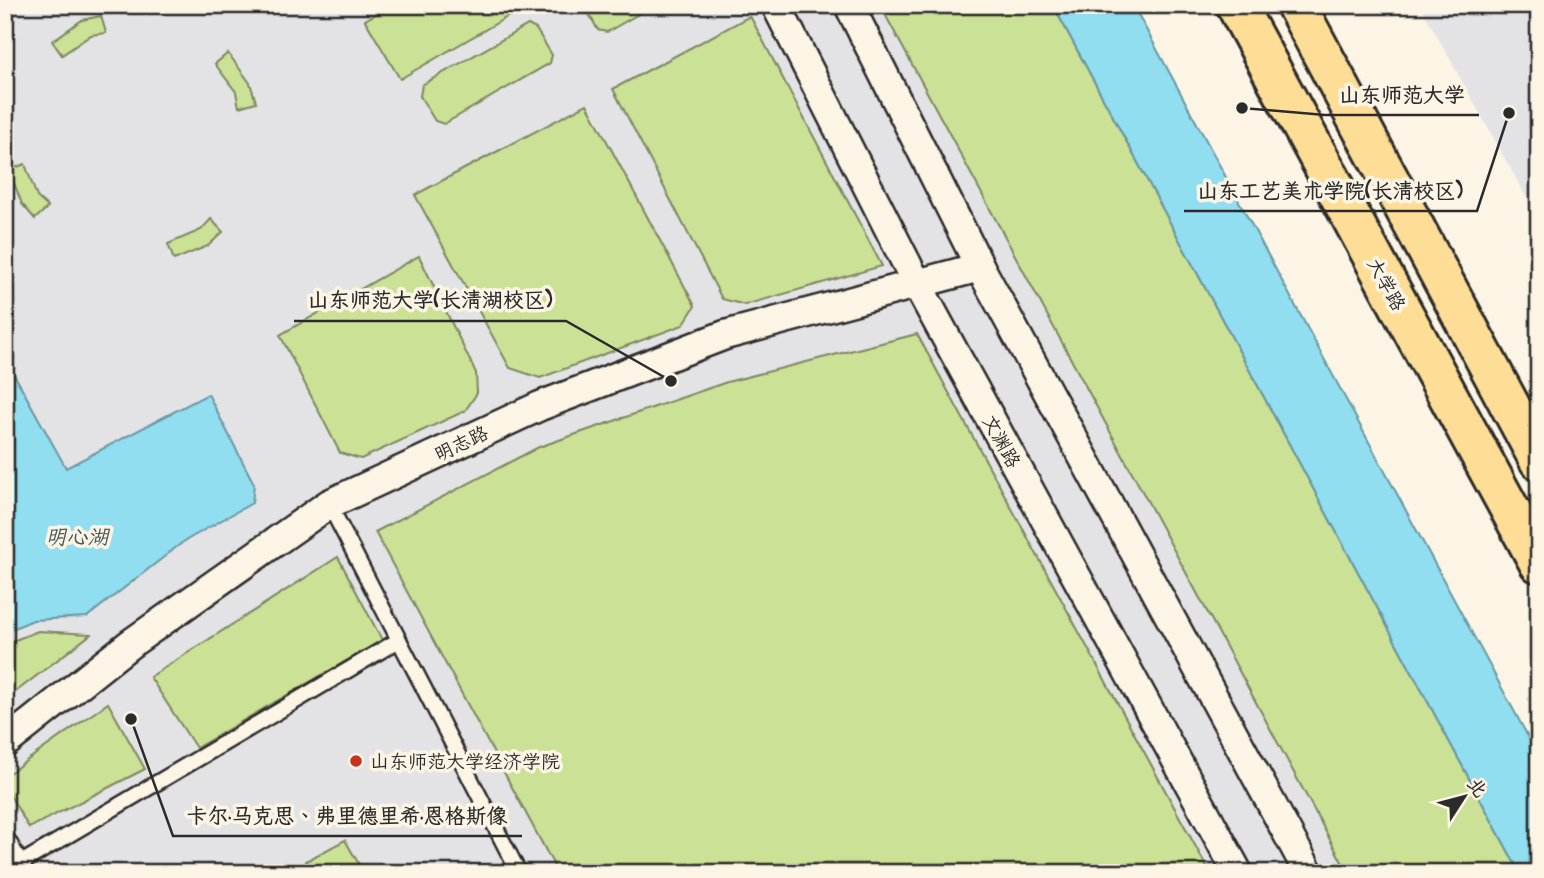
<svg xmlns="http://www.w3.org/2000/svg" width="1544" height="878" font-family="'Architects Daughter','LXGW WenKai TC',sans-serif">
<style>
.built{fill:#e3e2e5}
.green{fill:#cbe196;stroke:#7b8660;stroke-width:2}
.water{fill:#91def0;stroke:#6896a1;stroke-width:2}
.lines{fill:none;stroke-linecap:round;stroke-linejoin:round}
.service-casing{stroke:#2b2b2b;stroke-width:19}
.minor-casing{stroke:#2b2b2b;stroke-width:33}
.primary-casing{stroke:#2b2b2b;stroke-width:44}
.service{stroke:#fcf5e5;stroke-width:14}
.minor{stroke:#fcf5e5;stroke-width:28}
.primary{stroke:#fede96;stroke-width:38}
.poi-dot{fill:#c8321e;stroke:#fcf5e5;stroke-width:2.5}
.labels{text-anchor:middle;stroke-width:7;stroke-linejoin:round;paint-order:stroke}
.street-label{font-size:19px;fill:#2b2b2b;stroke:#fcf5e5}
.poi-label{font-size:19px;fill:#2b2b2b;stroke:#fcf5e5;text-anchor:start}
.water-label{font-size:21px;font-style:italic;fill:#44585c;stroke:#fcf5e5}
.leader{fill:none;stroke:#2b2b2b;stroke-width:2.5}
.callout-dot{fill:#2b2b2b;stroke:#fcf5e5;stroke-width:2.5}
.callout-label{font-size:21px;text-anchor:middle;font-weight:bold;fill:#2b2b2b;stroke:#fcf5e5;stroke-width:7;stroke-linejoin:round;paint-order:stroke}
</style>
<rect width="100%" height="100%" fill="#fcf5e5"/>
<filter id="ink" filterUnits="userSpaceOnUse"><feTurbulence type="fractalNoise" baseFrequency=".0143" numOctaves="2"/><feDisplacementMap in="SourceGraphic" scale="14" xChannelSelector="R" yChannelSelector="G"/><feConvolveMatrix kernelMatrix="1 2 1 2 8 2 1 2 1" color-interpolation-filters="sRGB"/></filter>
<g filter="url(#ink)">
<!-- built -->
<g class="built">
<polygon points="5,5 1133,5 1539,757 1539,873 5,873"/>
<polygon points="1420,5 1539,5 1539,220"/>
</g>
<!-- green -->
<g class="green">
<polygon points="392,5 525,5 526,6 400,79 365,20"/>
<polygon points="584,5 654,5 607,32 598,30"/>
<polygon points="880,5 1053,5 1520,873 1348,873"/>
<polygon points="101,16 106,33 91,35 62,55 52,41 82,20"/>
<polygon points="750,16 882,266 745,305 722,299 613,89"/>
<polygon points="528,25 536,29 552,55 550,63 444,124 435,121 420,96 422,85"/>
<polygon points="228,53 250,83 256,102 239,107 236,92 215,64"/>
<polygon points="587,104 695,306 683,325 540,378 510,368 415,195"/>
<polygon points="25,164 37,197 48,207 35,219 22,204 9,170"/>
<polygon points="211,219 223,232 208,246 174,260 168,244 201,230"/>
<polygon points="419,256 476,373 477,393 465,411 361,459 340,453 280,335"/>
<polygon points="917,334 1210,873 558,873 375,532 539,447 727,382"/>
<polygon points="338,557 382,640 196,748 150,677"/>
<polygon points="38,631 91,634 5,700 5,644"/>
<polygon points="108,703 145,769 29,828 5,787 5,776"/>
<polygon points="345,840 364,873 313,873 306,861"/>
</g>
<!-- water -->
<g class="water">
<polygon points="1053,5 1133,5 1539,757 1539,873 1520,873"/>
<polygon points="5,358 66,468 208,394 254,484 252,503 183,542 87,617 33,620 5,632"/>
</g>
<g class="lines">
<defs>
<g id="service">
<polyline points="329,504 519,873"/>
<polyline points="5,835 26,873"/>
<polyline points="10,873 21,863 399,640"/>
</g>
<g id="minor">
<polyline points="776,5 917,284 1238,873"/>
<polyline points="849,5 980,267 1309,873"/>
<polyline points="5,743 130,644 329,504 540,406 725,335 980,267"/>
</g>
<g id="primary">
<polyline points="1236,5 1539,563"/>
<polyline points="1296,5 1539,460"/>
</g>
</defs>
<!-- service casing -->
<use href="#service" class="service-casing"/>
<!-- minor casing -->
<use href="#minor" class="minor-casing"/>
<!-- primary casing -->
<use href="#primary" class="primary-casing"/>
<!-- service -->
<use href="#service" class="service"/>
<!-- minor -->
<use href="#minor" class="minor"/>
<!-- primary -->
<use href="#primary" class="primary"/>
</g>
</g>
<!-- markers -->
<circle class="poi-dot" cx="356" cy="761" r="7"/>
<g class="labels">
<!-- street labels -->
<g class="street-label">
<text transform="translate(1387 284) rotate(61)" y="7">大学路</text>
<text transform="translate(1002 441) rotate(61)" y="7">文渊路</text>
<text transform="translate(461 443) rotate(-25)" y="7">明志路</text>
</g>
<!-- poi labels -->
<g class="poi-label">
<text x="370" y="768">山东师范大学经济学院</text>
</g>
<!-- water labels -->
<g class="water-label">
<text x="77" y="544">明心湖</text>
</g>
</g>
<!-- callouts -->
<path class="leader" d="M1242 108L1325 115H1479M1509 113L1477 211H1184M671 381L566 321H294M131 719L173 836H522"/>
<g class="callout-dot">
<circle cx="1242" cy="108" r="7"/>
<circle cx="1509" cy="113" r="7"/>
<circle cx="671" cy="381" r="7"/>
<circle cx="131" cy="719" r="7"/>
</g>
<g class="callout-label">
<text x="1402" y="102">山东师范大学</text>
<text x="1330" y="198">山东工艺美术学院(长清校区)</text>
<text x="430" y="307">山东师范大学(长清湖校区)</text>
<text x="347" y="823">卡尔·马克思、弗里德里希·恩格斯像</text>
</g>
<!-- margin -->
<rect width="1544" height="878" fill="none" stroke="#fcf5e5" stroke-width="28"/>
<rect x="14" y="14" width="1516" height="850" fill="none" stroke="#2b2b2b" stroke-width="2.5" filter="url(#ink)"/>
<!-- north arrow -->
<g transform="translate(1464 797) rotate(54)" stroke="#fcf5e5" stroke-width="5" paint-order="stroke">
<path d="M0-5L12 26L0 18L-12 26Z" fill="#2b2b2b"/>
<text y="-10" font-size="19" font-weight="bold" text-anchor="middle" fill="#2b2b2b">北</text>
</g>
</svg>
